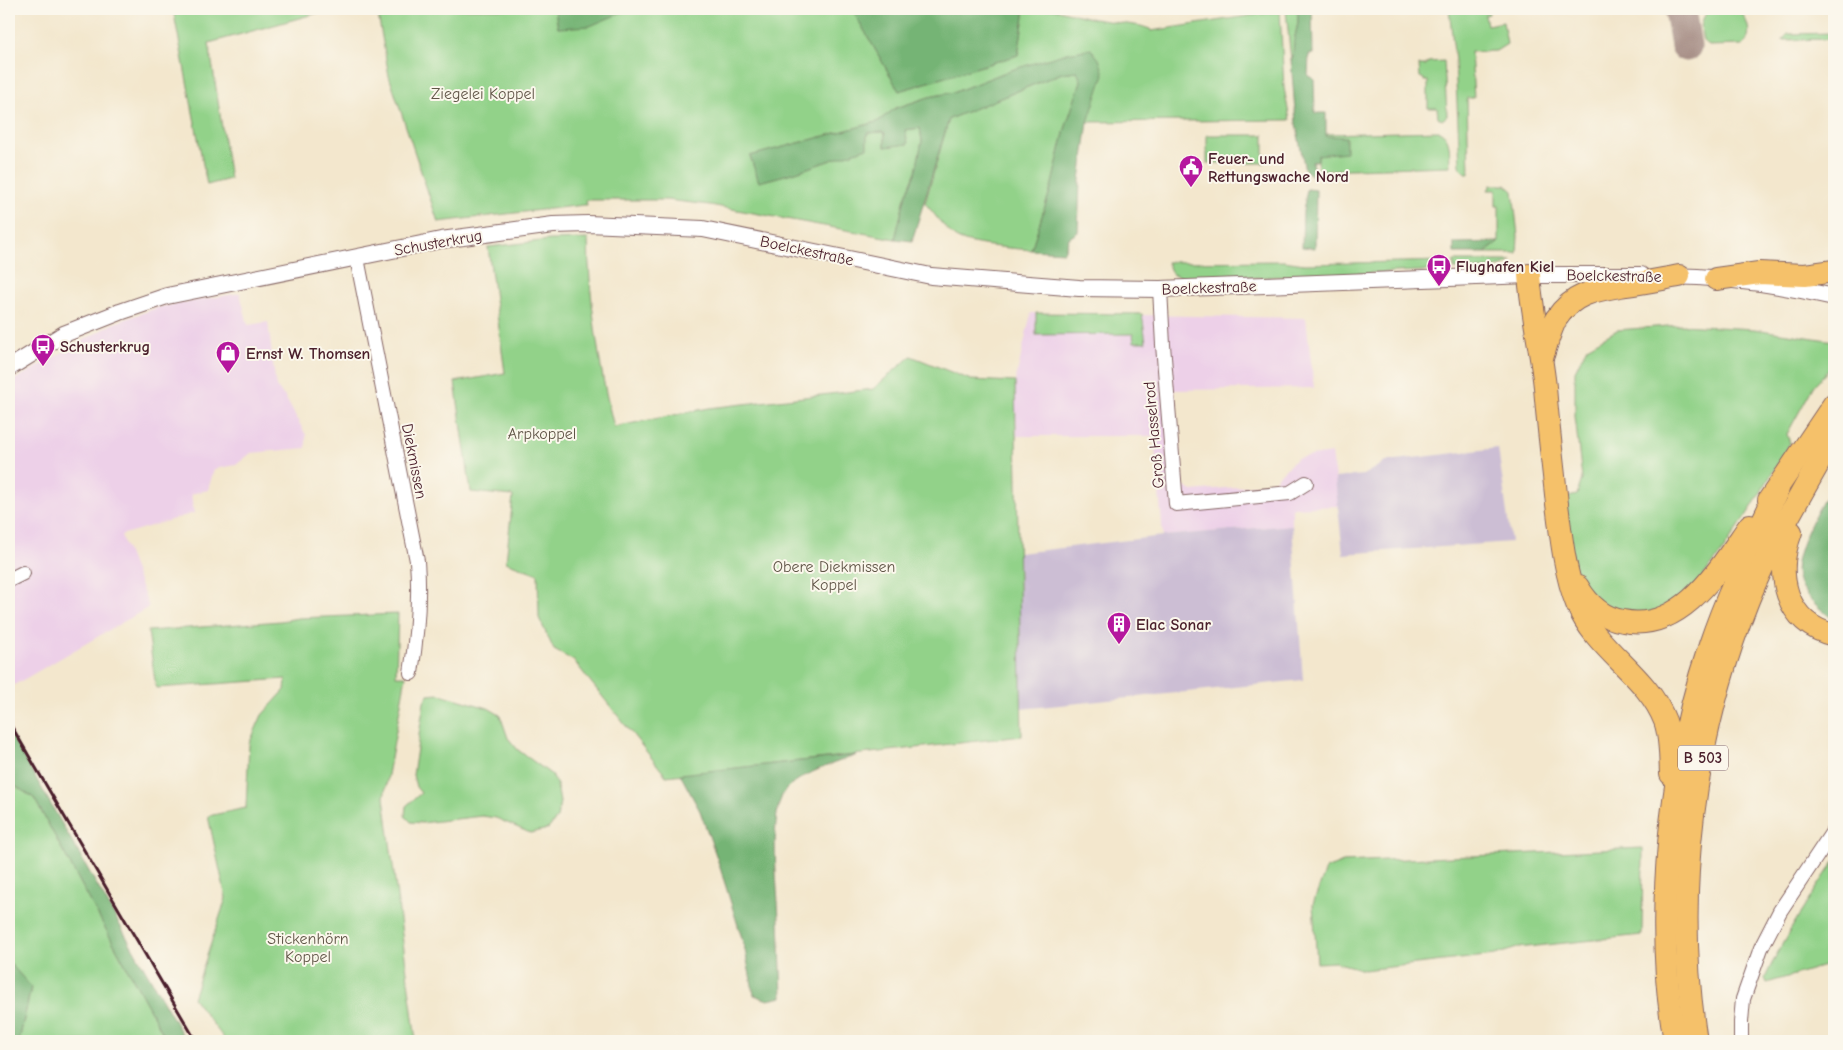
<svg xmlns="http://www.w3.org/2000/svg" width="1843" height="1050" font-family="'Comic Neue',sans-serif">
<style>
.built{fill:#edd0e8}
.industrial{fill:#ccbed4}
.green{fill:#92d289;stroke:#6e785a}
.forest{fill:#75b475;stroke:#606a50}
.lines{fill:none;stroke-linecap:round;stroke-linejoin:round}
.stream{stroke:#70beea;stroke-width:3}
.taxiway{stroke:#9e837c;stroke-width:31}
.minor-casing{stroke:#856564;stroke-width:16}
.tertiary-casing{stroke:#856564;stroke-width:18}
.trunk-casing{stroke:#856564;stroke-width:24}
.minor{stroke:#fff;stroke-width:14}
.tertiary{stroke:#fff;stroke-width:16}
.trunk{stroke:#f5c16b;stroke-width:22}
.rail{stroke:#4a1f2b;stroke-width:3}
.labels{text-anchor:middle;stroke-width:4;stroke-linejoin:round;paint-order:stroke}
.shield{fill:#fbf7ec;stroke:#7f6065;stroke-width:1}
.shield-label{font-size:15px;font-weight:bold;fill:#4a1f2b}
.park-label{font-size:16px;fill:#605547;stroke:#fbf7ec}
.poi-label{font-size:16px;font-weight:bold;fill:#4a1f2b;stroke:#fbf7ec;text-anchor:start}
.street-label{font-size:16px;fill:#4a1f2b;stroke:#fbf7ec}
</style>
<rect width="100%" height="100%" fill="#fbf7ec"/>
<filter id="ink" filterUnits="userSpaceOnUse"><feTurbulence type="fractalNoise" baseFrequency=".02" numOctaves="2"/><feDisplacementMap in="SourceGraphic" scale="10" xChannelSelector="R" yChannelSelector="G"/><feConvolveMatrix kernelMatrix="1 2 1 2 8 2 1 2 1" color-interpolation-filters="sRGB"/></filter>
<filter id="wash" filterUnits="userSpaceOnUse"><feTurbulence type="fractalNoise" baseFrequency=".0096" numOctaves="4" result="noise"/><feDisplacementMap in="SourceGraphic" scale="20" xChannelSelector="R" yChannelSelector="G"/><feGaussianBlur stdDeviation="1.12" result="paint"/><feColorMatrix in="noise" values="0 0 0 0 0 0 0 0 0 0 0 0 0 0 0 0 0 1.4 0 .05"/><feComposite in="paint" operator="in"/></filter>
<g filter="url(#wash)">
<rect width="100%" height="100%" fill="#f3e7cd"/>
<!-- built -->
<g class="built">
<polygon points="240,293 248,325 268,322 276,387 285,397 306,435 306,448 251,453 236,465 214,469 208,490 191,494 194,513 121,535 149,607 9,688 9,383 112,324 159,307"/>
<polygon points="1031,313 1306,318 1314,388 1174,390 1183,486 1192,491 1270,484 1297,458 1332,453 1339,506 1292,508 1292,525 1163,536 1154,436 1017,436 1015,382"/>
</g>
<!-- industrial -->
<g class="industrial">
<polygon points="1498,448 1511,542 1343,554 1335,478 1363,475 1387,461"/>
<polygon points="1292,525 1303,680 1021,709 1019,553 1163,536"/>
</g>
<!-- green -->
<g class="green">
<polygon points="173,9 332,9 209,43 230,179 207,185"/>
<polygon points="377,9 555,9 558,28 626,11 630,9 852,9 899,91 1018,55 1025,9 1055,9 1094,19 1141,26 1150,29 1151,31 1280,11 1284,88 1290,120 1088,122 1095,99 1099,59 1011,70 955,92 929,97 896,108 877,122 750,156 759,182 796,172 866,148 867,133 883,132 885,134 885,147 908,143 905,130 920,128 922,141 916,172 905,198 895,239 710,205 667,200 586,200 587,205 584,205 438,222 389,76"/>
<polygon points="1294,9 1298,14 1298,23 1294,41 1293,56 1291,60 1286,10"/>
<polygon points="1449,9 1488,9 1489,14 1485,15 1487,25 1503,22 1507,44 1496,51 1471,52 1474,98 1467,98 1469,174 1463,171 1460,166 1455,61"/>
<path d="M1710 9H1738C1747 18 1754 35 1743 45L1709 46 1703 41C1700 28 1700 19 1710 9Z"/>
<polygon points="1834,33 1834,39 1782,40 1788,34"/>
<polygon points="1444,61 1447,116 1442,120 1438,117 1437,108 1428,108 1428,81 1424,81 1424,79 1420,77 1419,65 1426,65 1428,62"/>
<path d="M1077 71 1081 81 1065 129 1051 188 1031 250C1013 248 967 246 954 236 943 227 934 213 925 203L949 119 1062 73Z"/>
<path d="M1439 131C1452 137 1449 153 1450 166L1318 170V155L1332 137 1326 136V134Z"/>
<rect x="1207" y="135" width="57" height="28"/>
<polygon points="1491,185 1506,185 1513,191 1518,236 1517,253 1485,253 1499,242 1499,206 1496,206 1496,190 1488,190"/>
<path d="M588 239C589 298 599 370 614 427L709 408 873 389 911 356 971 380 1015 382 1022 736 666 776 574 661 554 650 539 618 538 574 506 562 513 496 471 492 455 382 505 373 488 247 550 240Z"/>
<polygon points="1284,261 1304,264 1446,261 1446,270 1190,280 1172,274 1167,262"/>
<path d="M1454 261H1512C1500 271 1469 269 1454 269Z"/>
<polygon points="1036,313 1142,314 1146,342 1134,342 1133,334 1036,335"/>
<polygon points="1681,325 1754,329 1834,341 1834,364 1814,385 1787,434 1790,443 1752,507 1720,555 1691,591 1649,616 1608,610 1583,585 1573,563 1564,498 1577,495 1582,479 1575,416 1575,371 1587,347 1617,330"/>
<polygon points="398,614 396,676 406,676 384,797 416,1041 226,1041 193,998 226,898 208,816 246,808 249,744 262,715 285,690 286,679 156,688 148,631 281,621 298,618"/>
<polygon points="440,694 488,708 500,715 508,738 518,750 552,775 557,785 560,802 557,818 548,829 530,833 496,818 482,816 422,823 411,822 405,816 406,806 421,793 416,787 413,775 424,702 428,695"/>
<polygon points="9,782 34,798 167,1041 19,1041 31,988 9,962"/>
<polygon points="1643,848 1642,935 1517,948 1495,955 1364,970 1335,962 1317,963 1313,904 1326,869 1343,862"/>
<path d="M1834 862V963L1767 983 1765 978C1784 937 1809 899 1834 862Z"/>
</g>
<!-- forest -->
<g class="forest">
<polygon points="555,9 630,9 590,26 558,28"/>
<polygon points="852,9 1025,9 1018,55 899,91"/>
<polygon points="1294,9 1312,9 1313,54 1309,54 1308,76 1314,79 1315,113 1326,113 1326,136 1346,137 1346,152 1318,155 1318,160 1312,162 1315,178 1305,170 1296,124 1291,60 1293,56 1294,41 1298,23 1298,14"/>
<polygon points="1091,49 1099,59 1104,74 1088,122 1080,180 1078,232 1069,238 1064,252 1031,250 1051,188 1065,129 1081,81 1077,71 1062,73 949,119 912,241 895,239 905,198 916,171 922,141 920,128 905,130 908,144 885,147 885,133 883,132 867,133 867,148 796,172 759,182 750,156 877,122 896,108 929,97 955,92 1011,70 1067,53"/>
<polygon points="1307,189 1316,190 1315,248 1302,247 1303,211"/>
<polygon points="1499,242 1485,253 1454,253 1454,243"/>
<path d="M1834 482V620C1819 608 1807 599 1798 581 1788 558 1822 502 1834 482Z"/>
<polygon points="9,731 186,1041 167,1041 34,798 9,782"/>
<path d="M857 755C836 763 800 773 785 791 768 812 778 891 779 920 780 945 781 971 782 997L768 1000 754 995 744 945 717 858 700 811 680 774Z"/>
<polygon points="9,962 31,987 19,1041 9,1041"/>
</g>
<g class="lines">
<!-- stream -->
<polyline class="stream" points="9,1039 11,1041"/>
<!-- taxiway -->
<polyline class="taxiway" points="1680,9 1686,46"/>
</g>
</g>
<g filter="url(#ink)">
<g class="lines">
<defs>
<g id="minor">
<path d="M357 258 417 561C420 598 417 635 411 673"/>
<polyline points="1160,289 1163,345 1176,504 1290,493 1306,483"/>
<polyline points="9,580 23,573"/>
<polyline points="1741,1041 1741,1022 1743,999 1761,948 1780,911 1834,830"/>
</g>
<g id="tertiary">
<path d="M1668 276C1723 277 1780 284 1834 297"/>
<polyline points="9,368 64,334 120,312 167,296 441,240 553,225 588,224 703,229 931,276 1079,288 1160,289 1529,275 1641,275"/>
</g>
<g id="trunk">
<path d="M1529 275C1532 313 1541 350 1545 387 1548 426 1553 465 1557 504 1561 536 1565 574 1577 604 1596 651 1647 674 1665 721 1671 738 1670 757 1671 774"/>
<polyline points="1716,279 1759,273 1805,275 1834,271"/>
<path d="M1543 355C1547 343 1550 330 1556 319 1574 292 1597 290 1626 285 1644 283 1662 279 1679 276"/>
<polyline points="1769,500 1834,404"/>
<path d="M1791 532C1775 574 1785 624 1834 635"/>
<path d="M1578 587C1588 604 1603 618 1623 621 1683 633 1720 567 1750 525"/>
<path d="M1675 1041C1653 919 1670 762 1710 645 1728 591 1754 540 1778 489"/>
<path d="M1696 1041C1673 894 1693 738 1748 600 1771 543 1804 490 1834 436"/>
</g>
</defs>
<!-- minor casing -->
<use href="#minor" class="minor-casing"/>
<!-- tertiary casing -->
<use href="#tertiary" class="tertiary-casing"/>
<!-- trunk casing -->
<use href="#trunk" class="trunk-casing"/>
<!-- minor -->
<use href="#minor" class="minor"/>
<!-- tertiary -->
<use href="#tertiary" class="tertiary"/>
<!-- trunk -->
<use href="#trunk" class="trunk"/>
<!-- rail -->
<polyline class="rail" points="9,722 196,1041"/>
</g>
</g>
<!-- icons -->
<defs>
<symbol id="civic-pin" viewBox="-11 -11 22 30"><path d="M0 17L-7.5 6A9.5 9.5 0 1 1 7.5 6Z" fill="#b5179e" stroke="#fbf7ec"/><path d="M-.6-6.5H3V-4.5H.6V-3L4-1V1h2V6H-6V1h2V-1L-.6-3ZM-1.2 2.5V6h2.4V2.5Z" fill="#fff"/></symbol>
<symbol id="bus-pin" viewBox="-11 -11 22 30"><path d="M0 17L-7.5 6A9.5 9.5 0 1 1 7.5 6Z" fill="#b5179e" stroke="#fbf7ec"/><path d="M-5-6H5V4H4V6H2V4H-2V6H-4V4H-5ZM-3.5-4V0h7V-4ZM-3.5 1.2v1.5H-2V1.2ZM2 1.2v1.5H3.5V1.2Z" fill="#fff"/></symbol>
<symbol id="shop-pin" viewBox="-11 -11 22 30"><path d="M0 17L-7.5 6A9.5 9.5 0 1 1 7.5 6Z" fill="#b5179e" stroke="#fbf7ec"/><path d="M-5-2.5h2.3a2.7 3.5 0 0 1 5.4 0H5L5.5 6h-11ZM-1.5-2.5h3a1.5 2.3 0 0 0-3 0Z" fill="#fff"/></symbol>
<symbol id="building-pin" viewBox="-11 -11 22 30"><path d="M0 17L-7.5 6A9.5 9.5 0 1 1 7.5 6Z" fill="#b5179e" stroke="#fbf7ec"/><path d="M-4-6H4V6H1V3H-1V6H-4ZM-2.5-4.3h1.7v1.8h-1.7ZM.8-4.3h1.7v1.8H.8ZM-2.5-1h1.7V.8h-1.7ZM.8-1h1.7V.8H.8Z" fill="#fff"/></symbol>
</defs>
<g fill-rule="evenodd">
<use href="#civic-pin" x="1177" y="153" width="28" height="38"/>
<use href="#bus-pin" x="1425" y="252" width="28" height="38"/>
<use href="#bus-pin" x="29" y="332" width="28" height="38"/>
<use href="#shop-pin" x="214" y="339" width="28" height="38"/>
<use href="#building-pin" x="1105" y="610" width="28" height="38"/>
</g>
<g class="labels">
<!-- shield labels -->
<rect class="shield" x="1678" y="745.5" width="50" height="25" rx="4"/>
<g class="shield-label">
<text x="1703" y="763">B 503</text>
</g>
<!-- park labels -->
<g class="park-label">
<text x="483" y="99">Ziegelei Koppel</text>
<text x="542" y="439">Arpkoppel</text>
<text x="834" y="572">Obere Diekmissen<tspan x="834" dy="18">Koppel</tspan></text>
<text x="308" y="944">Stickenhörn<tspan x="308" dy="18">Koppel</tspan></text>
</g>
<!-- poi labels -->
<g class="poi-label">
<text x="1208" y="164">Feuer- und<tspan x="1208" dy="18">Rettungswache Nord</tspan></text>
<text x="1456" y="272">Flughafen Kiel</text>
<text x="60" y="352">Schusterkrug</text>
<text x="246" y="359">Ernst W. Thomsen</text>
<text x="1136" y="630">Elac Sonar</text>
</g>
<!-- street labels -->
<g class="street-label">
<text transform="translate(438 242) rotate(-10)" y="6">Schusterkrug</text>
<text transform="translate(807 250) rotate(12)" y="6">Boelckestraße</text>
<text transform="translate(1614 275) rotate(1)" y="6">Boelckestraße</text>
<text transform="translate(1209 287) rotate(-2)" y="6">Boelckestraße</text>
<text transform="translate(1153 435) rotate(-95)" y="6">Groß Hasselrod</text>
<text transform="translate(415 461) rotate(79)" y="6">Diekmissen</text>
</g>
</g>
<!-- margin -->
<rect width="1843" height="1050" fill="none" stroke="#fbf7ec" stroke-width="30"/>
</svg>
